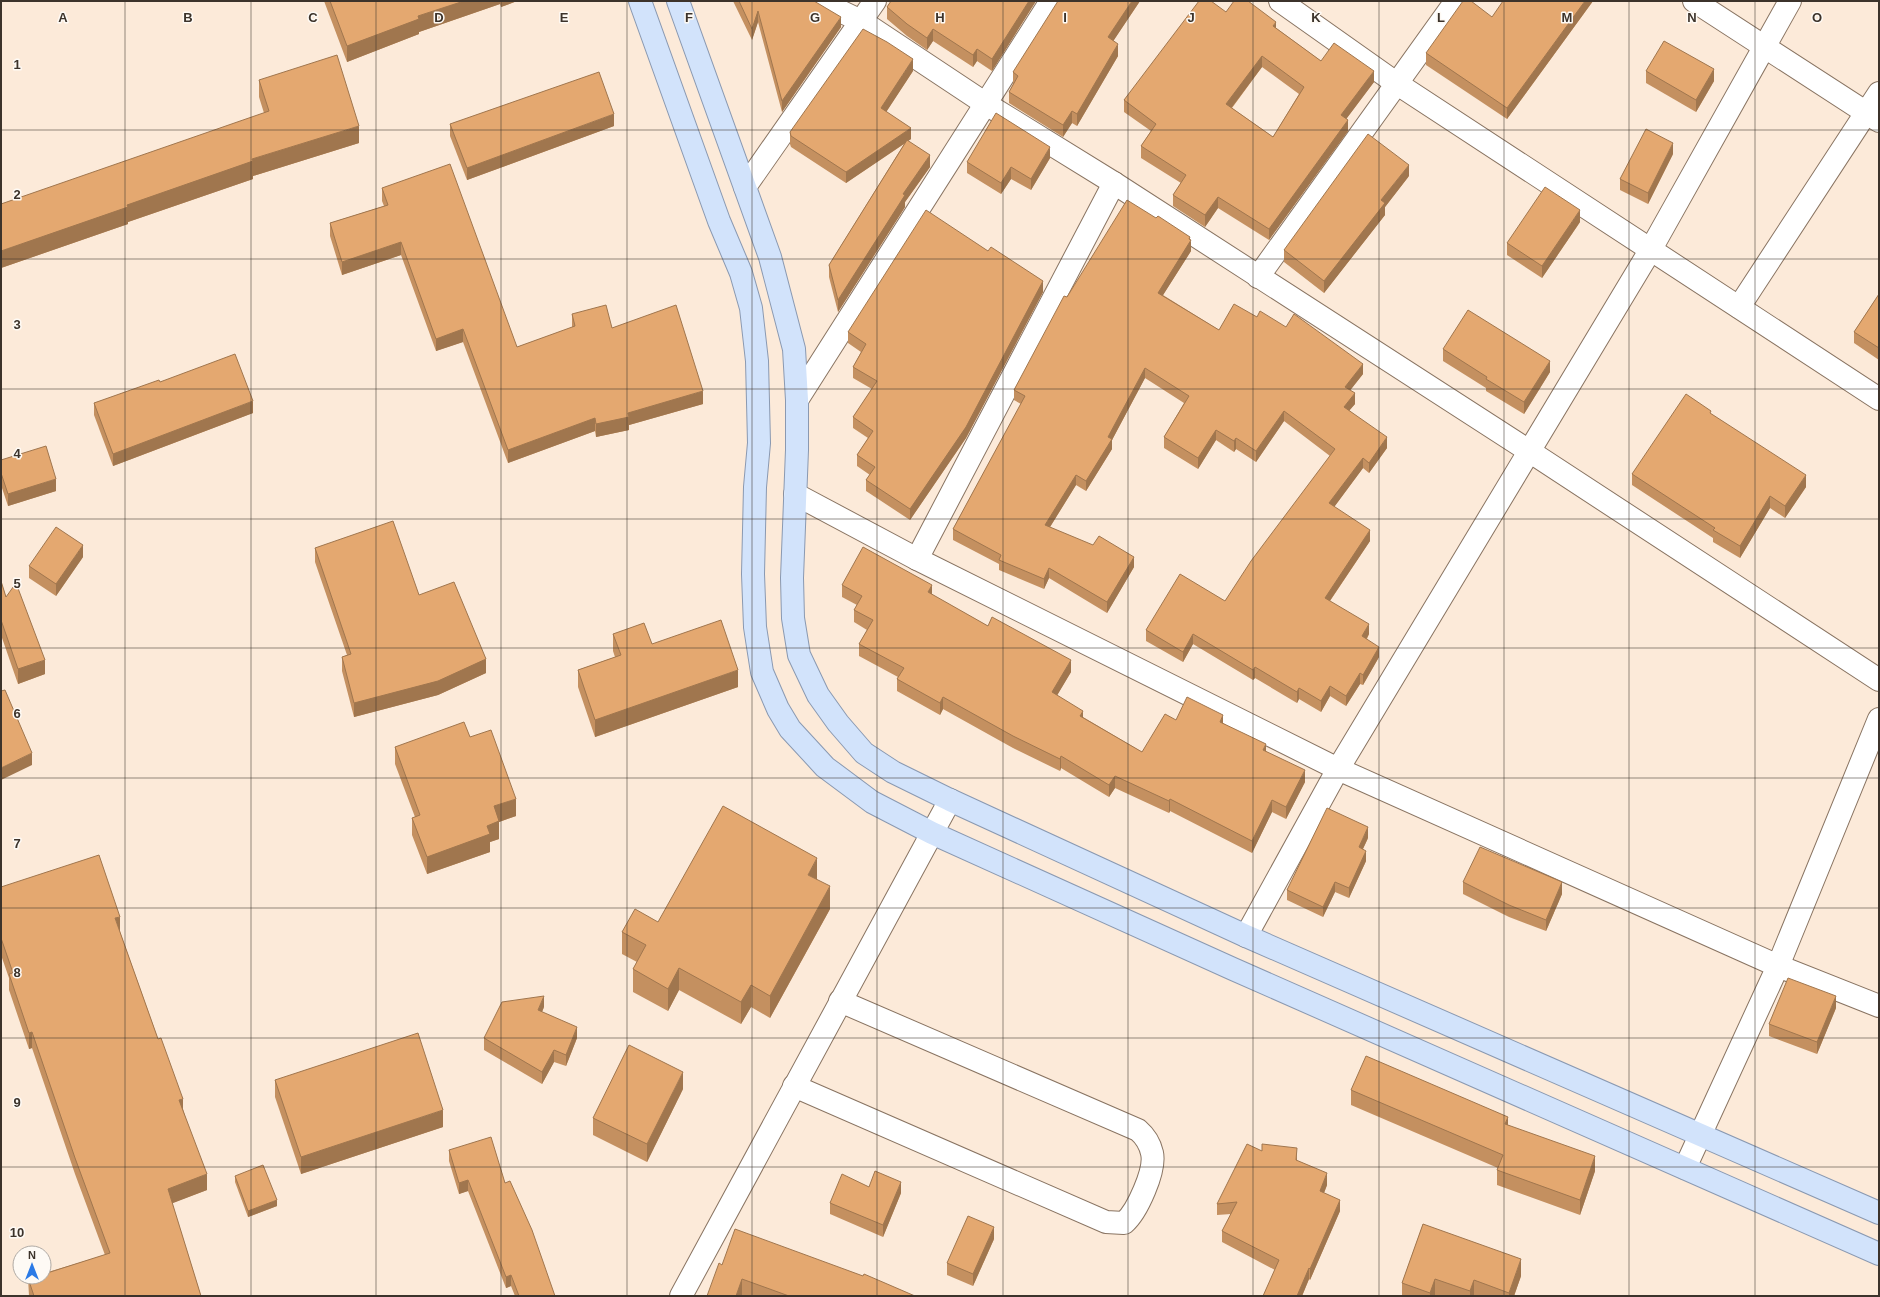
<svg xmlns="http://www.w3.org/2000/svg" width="1880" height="1297" font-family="Helvetica,sans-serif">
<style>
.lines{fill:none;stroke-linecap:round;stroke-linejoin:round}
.street-casing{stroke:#897462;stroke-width:24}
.primary-casing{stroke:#8a99b1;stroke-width:24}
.street{stroke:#fff;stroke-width:22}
.primary{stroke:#d2e3fb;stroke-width:22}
.wall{fill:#c49060;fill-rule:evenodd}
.shaded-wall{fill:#a0764e}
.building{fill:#e4a870;stroke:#a0764e;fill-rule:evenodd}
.grid{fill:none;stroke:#3c332b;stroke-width:1;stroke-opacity:0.55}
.grid-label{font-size:13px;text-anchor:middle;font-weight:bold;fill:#3c332b;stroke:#fefaf5;stroke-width:3;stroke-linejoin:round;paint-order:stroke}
</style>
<rect width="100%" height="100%" fill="#fcead9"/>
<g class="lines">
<defs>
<g id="street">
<polyline points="819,1 861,21 986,104 1114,183 1529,451 1879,680"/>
<polyline points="1280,1 1396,83 1879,399"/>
<polyline points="1694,1 1879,121"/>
<polyline points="745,187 875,1"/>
<polyline points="1258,277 1456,1"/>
<polyline points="1739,307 1879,93"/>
<polyline points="797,400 1051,1"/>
<polyline points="795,494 917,559 1338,769 1778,966 1879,1006"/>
<polyline points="917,559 1114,183"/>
<polyline points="1246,936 1338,769 1651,249 1790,1"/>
<path d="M794 1086 1106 1222 1124 1223C1137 1212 1156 1170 1152 1153 1150 1144 1145 1136 1138 1130L840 1001"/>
<polyline points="1685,1168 1778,966 1879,719"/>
<polyline points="681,1296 950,800"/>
</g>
<g id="primary">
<polyline points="640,1 719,221 741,273 751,308 757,361 759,443 755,487 753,574 755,627 762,672 778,709 790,729 825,767 872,802 932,833 1233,969 1879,1254"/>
<polyline points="678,1 770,257 794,349 797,400 797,450 792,578 793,618 799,655 818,695 838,723 864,753 893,772 950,800 1246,936 1879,1213"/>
</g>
</defs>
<!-- street casing -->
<use href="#street" class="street-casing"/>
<!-- primary casing -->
<use href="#primary" class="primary-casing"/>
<!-- street -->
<use href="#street" class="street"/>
<!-- primary -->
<use href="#primary" class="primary"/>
</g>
<!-- wall -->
<g class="wall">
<polygon points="324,1 517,1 501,7 500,4 419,32 419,34 347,62"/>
<polygon points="733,1 814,1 841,27 782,112 758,22 752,40"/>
<polygon points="891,1 1036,1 992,71 977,61 973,67 933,41 927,50 907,36 887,19 887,7"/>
<polygon points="1140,1 1113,41 1118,56 1077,126 1072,123 1063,137 1009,103 1009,92 1013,84 1013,72"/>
<polygon points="1593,1 1507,119 1426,65 1426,53"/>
<path d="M1226 12 1276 28 1321 61 1374 82 1346 119 1348 131 1269 240 1218 208 1205 227 1173 206V195L1181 183 1141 158V146L1151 131 1124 112V100ZM1262 67 1299 94 1273 137 1232 108Z"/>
<polygon points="913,71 886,112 911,139 908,141 930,167 905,202 905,207 838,312 829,277 829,265 904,144 846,183 791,147 790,144 790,132"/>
<polygon points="1646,71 1714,81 1696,112 1646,83"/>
<polygon points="259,80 359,143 253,176 253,179 128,222 128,224 1,268 264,113 259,97"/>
<polygon points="450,124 614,126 467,180 450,136"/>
<polygon points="1673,154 1648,204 1620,190 1620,179"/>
<polygon points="1050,158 1031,190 1011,179 1001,194 967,173 967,162"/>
<polygon points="1409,176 1385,207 1385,215 1324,293 1284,262 1284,250"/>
<polygon points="382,188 517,347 572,328 572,314 612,328 703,404 629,425 629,430 596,437 595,431 508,463 463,342 436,351 401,255 342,275 330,236 330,223 384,206 382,201"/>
<polygon points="1580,222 1542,278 1507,255 1507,243"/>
<polygon points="1190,240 1191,251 1163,295 1219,330 1257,317 1363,374 1350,390 1355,404 1349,410 1387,448 1369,473 1363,468 1334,507 1370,541 1330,601 1369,634 1367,639 1379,657 1363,685 1360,684 1346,706 1330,696 1321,712 1299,699 1297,703 1255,678 1253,680 1193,644 1183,662 1146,641 1146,630 1225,601 1330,456 1284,421 1256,462 1236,449 1234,452 1216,440 1198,469 1164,448 1164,437 1184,403 1145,378 1112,440 1112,449 1086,491 1076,485 1050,527 1134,567 1107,613 1049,578 1044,589 999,570 999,564 953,540 953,529 1021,404 1014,400 1014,390 1067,297"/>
<polygon points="1043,292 966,438 910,520 866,491 866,480 870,475 857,466 857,455 868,438 853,428 853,417 872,389 853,378 853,367 861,352 848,343 848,332"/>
<polygon points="1879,294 1879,360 1854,343 1854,332"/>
<polygon points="1443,349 1550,372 1524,414 1486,391 1486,388 1443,361"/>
<polygon points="160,382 253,413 113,466 94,415 94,403"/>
<polygon points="1711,414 1806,487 1785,518 1770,508 1740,558 1713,542 1713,538 1632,485 1632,474"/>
<polygon points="1,460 56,491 8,506 1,485"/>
<polygon points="315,548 419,595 486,673 438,695 354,717 342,671 342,657 347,655 315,562"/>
<polygon points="83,557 56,596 29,578 29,566"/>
<polygon points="1,581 6,597 45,674 18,684 1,635"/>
<polygon points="842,585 932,595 1071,672 1057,695 1083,717 1142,752 1176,720 1223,723 1266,751 1305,782 1286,819 1272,812 1252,853 1170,811 1169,813 1115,788 1109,797 1061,768 1060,771 1013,748 943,709 940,715 897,691 897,679 898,677 859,656 859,644 867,630 854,622 854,610 857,605 842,597"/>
<polygon points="613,634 652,644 738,687 595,737 578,687 578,670 615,657 613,651"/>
<polygon points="470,737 516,816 499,822 499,839 490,842 490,852 427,874 412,835 412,818 415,817 395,764 395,747"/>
<polygon points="1368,838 1363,849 1366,861 1349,898 1335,892 1323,917 1287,900 1287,890"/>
<polygon points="817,879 830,909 770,1018 751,1007 741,1024 679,990 668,1011 633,992 633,969 637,962 622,954 622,932"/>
<polygon points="1463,882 1562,894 1546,931 1509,917 1463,894"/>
<polygon points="1,887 120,932 183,1109 207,1190 172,1203 201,1296 29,1296 28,1278 105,1255 75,1174 32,1048 29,1049 9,990 9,978 1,955"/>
<polygon points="544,1007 542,1012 577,1038 566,1066 554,1062 542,1084 484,1050 484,1038"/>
<polygon points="1836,1008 1817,1054 1769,1036 1769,1024"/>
<polygon points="275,1080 443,1127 301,1174 275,1097"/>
<polygon points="683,1089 647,1162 593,1135 593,1118"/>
<polygon points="1351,1090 1508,1125 1595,1171 1580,1215 1497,1185 1497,1170 1498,1168 1351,1105"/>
<polygon points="449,1150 505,1183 555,1296 515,1296 511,1286 506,1288 468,1191 459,1194 449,1161"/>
<polygon points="1262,1151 1297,1161 1327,1185 1324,1193 1340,1211 1310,1280 1309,1279 1302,1296 1263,1296 1275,1270 1222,1242 1222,1231 1231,1214 1217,1215 1217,1204"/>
<polygon points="235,1176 277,1206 248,1217 235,1182"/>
<polygon points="869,1187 901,1193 883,1237 830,1214 830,1203"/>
<polygon points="1423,1224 1521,1276 1514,1296 1402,1296 1402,1283"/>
<polygon points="994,1239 973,1286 947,1275 947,1263"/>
<polygon points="722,1265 915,1296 707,1296"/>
</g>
<!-- shaded-wall -->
<g class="shaded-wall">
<polygon points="464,1 500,1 500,4 419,32 419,34 347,62 347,46 418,16"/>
<polygon points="501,1 517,1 501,7"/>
<polygon points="1029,1 1036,1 992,71 992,59"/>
<polygon points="1132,1 1140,1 1108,49 1108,37"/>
<polygon points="1585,1 1593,1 1507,119 1507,108"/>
<polygon points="758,11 758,22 752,40 752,29"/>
<polygon points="841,17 841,27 782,112 782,101"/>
<polygon points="1276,22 1276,33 1273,26"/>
<polygon points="933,29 933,41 927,50 927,38"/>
<polygon points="1118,44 1118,56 1077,126 1077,114"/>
<polygon points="977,49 977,61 973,67 973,55"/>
<polygon points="1262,56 1262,67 1226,115 1226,104"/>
<polygon points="913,59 913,71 881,120 881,108"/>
<polygon points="1714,69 1714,81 1696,112 1696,100"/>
<polygon points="1374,71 1374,82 1341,126 1341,115"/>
<polygon points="1072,111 1072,123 1063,137 1063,125"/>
<polygon points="614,114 614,126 467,180 467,168"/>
<polygon points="1348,120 1348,131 1269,240 1269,229"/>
<polygon points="359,126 359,143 253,176 253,179 128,222 128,224 1,268 1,251 252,159"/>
<polygon points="911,128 911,139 846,183 846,172"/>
<polygon points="1673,143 1673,154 1648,204 1648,193"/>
<polygon points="1050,147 1050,158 1031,190 1031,179"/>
<polygon points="930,155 930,167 905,202 905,207 838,312 838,300 903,194"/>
<polygon points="1409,165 1409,176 1385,207 1385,215 1324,293 1324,281 1381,200"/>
<polygon points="1011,167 1011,179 1001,194 1001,183"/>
<polygon points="1218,197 1218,208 1205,227 1205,215"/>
<polygon points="1580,210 1580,222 1542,278 1542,266"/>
<polygon points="1190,237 1190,242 1191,240 1191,251 1158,303 1158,293"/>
<polygon points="401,242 401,255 342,275 342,262"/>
<polygon points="1043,281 1043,292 966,438 910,520 910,509"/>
<polygon points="463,329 463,342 436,351 436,339"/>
<polygon points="1550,361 1550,372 1524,414 1524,402"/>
<polygon points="1363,364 1363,374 1345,397 1345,387"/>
<polygon points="1145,368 1145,378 1112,440 1112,449 1086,491 1086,481 1108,437"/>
<polygon points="703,391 703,404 629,425 629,430 596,437 596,424 628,413"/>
<polygon points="1355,393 1355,404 1344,417 1344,407"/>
<polygon points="253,401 253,413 113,466 113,454"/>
<polygon points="1284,411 1284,421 1256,462 1256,451"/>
<polygon points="595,418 595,431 508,463 508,450"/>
<polygon points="1216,430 1216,440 1198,469 1198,458"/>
<polygon points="1387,437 1387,448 1369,473 1369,463"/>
<polygon points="1236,438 1236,449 1234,452 1234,441"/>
<polygon points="1363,458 1363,468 1329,514 1329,503"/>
<polygon points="1076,475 1076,485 1045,535 1045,525"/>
<polygon points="1806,475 1806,487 1785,518 1785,506"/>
<polygon points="56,479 56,491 8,506 8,494"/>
<polygon points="1770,496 1770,508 1740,558 1740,546"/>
<polygon points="1370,530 1370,541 1325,608 1325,598"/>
<polygon points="83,545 83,557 56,596 56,584"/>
<polygon points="1134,557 1134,567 1107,613 1107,602"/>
<polygon points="1049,568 1049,578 1044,589 1044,579"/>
<polygon points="932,585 932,597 928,592"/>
<polygon points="1369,624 1369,634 1362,646 1362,636"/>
<polygon points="1193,634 1193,644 1183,662 1183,652"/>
<polygon points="1379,647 1379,657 1363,685 1363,675"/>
<polygon points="486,659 486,673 438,695 354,717 354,703"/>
<polygon points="45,660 45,674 18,684 18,669"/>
<polygon points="1071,660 1071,672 1052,704 1052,692"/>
<polygon points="1255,667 1255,678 1253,680 1253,670"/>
<polygon points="738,670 738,687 595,737 595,720"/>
<polygon points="1360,673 1360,684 1346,706 1346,696"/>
<polygon points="1330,686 1330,696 1321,712 1321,701"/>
<polygon points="1299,688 1299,699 1297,703 1297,692"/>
<polygon points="943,697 943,709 940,715 940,703"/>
<polygon points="1083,711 1083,723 1080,716"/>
<polygon points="1223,715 1223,727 1220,722"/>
<polygon points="1266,744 1266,756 1263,750"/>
<polygon points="32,753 32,765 1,780 1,768"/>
<polygon points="1061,756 1061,768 1060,771 1060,759"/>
<polygon points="1305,770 1305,782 1286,819 1286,807"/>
<polygon points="1115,776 1115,788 1109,797 1109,785"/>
<polygon points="516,799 516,816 499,822 499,839 490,842 490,852 427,874 427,857 487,826 494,806"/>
<polygon points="1170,799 1170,811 1169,813 1169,801"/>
<polygon points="1272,800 1272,812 1252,853 1252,841"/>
<polygon points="1368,827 1368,838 1359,857 1359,847"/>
<polygon points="1366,851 1366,861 1349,898 1349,888"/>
<polygon points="817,858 817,880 808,875"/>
<polygon points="1335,882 1335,892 1323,917 1323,907"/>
<polygon points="1562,882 1562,894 1546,931 1546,920"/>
<polygon points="830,886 830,909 770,1018 770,996"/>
<polygon points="120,917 120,933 115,918"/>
<polygon points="679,968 679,990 668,1011 668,989"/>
<polygon points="751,985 751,1007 741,1024 741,1002"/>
<polygon points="544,996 544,1007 538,1021 538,1010"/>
<polygon points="1836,996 1836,1008 1817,1054 1817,1042"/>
<polygon points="577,1027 577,1038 566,1066 566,1055"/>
<polygon points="32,1032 32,1048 29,1049 29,1033"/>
<polygon points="554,1050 554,1062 542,1084 542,1072"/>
<polygon points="683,1072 683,1089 647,1162 647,1144"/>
<polygon points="183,1099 183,1115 179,1100"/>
<polygon points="443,1110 443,1127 301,1174 301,1157"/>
<polygon points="1508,1117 1508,1132 1505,1124"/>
<polygon points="1297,1148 1297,1159 1296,1171 1296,1160"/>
<polygon points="1595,1156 1595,1171 1580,1215 1580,1200"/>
<polygon points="1327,1173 1327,1185 1320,1203 1320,1191"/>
<polygon points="207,1174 207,1190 168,1205 168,1189"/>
<polygon points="468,1180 468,1191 459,1194 459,1183"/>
<polygon points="901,1182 901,1193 883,1237 883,1225"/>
<polygon points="277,1200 277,1206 248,1217 248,1211"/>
<polygon points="1340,1200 1340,1211 1310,1280 1310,1269"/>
<polygon points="994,1227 994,1239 973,1286 973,1274"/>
<polygon points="1521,1259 1521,1276 1514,1296 1509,1296 1509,1293"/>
<polygon points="1309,1268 1309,1279 1302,1296 1297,1296"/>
<polygon points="511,1275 511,1286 506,1288 506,1277"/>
<polygon points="742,1279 742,1296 736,1296"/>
<polygon points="1435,1279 1435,1296 1430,1296 1430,1293"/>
<polygon points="1474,1280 1474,1296 1470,1296 1470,1291"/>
</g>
<!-- building -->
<g class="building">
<polygon points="330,1 464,1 418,16 419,19 347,46"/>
<polygon points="739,1 814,1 841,17 782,101 758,11 752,29"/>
<polygon points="891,1 1029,1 992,59 977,49 973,55 933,29 927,38 907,24 887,7"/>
<polygon points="1058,1 1132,1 1108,37 1118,44 1077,114 1072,111 1063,125 1009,92 1018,76 1013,72"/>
<path d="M1199 1H1211L1226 12 1234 1H1248L1276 22 1273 26 1321 61 1334 43 1374 71 1341 115 1348 120 1269 229 1218 197 1205 215 1173 195 1186 175 1141 146 1156 124 1124 100ZM1262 56 1304 87 1273 137 1226 104Z"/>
<polygon points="1463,1 1471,1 1492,17 1503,1 1585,1 1507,108 1426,53"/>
<polygon points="863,29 887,42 913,59 881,108 911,128 846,172 791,136 790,132"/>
<polygon points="1664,41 1714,69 1696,100 1646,71"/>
<polygon points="337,55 359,126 252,159 253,161 127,205 128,207 1,251 1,204 269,111 259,80"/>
<polygon points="599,72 614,114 467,168 450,124"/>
<polygon points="996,113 1050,147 1031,179 1011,167 1001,183 967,162"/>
<polygon points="1646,129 1673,143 1648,193 1620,179"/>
<polygon points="1368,134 1409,165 1381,200 1385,203 1324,281 1284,250"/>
<polygon points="907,140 930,155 903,194 905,195 838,300 829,265"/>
<polygon points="450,164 517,347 575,326 572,314 606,305 612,328 676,305 703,391 628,413 629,417 596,424 595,418 508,450 463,329 436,339 401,242 342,262 330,223 388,205 382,188"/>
<polygon points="1545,187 1580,210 1542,266 1507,243"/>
<polygon points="1127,200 1156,218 1158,216 1190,237 1189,239 1191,240 1158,293 1219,330 1234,304 1257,317 1260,311 1286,327 1294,314 1363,364 1345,387 1355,393 1344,407 1387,437 1369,463 1363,458 1329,503 1370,530 1325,598 1369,624 1362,636 1379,647 1363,675 1360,673 1346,696 1330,686 1321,701 1299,688 1297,692 1255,667 1253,670 1193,634 1183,652 1146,630 1180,574 1225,601 1251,561 1335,449 1284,411 1256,451 1236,438 1234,441 1216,430 1198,458 1164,437 1189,396 1145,368 1108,437 1112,439 1086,481 1076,475 1045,525 1093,545 1099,536 1134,557 1107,602 1049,568 1044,579 999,560 1001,555 953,529 1025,396 1014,390 1064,296 1067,297"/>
<polygon points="926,210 988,251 991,247 1043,281 966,427 910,509 866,480 875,467 857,455 873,431 853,417 877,381 853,367 866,344 848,332"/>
<polygon points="1879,294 1879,348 1854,332"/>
<polygon points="1468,310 1550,361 1524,402 1486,379 1487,377 1443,349"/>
<polygon points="235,354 253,401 113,454 94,403 159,380 160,382"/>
<polygon points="1686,394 1711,411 1710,413 1806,475 1785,506 1770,496 1740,546 1713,530 1715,528 1632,474"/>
<polygon points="46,446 56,479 8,494 1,473 1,460"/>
<polygon points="393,521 419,595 454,582 486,659 438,681 354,703 342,657 351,654 315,548"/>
<polygon points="56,527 83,545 56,584 29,566"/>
<polygon points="863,547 932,585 928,592 988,626 992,617 1071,660 1052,692 1083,711 1080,716 1142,752 1165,714 1176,720 1187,697 1223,715 1220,722 1266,744 1263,750 1305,770 1286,807 1272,800 1252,841 1170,799 1169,801 1115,776 1109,785 1061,756 1060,759 1013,736 943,697 940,703 897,679 904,668 859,644 873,620 854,610 862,596 842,585"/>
<polygon points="1,581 6,597 16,583 45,660 18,669 1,620"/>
<polygon points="721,620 738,670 595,720 578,670 621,655 613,634 644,623 652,644"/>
<polygon points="5,690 32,753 1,768 1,691"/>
<polygon points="464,722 470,737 491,730 516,799 494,806 499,821 487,826 490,834 427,857 412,818 420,815 395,747"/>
<polygon points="723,806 817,858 808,875 830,886 770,996 751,985 741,1002 679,968 668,989 633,969 646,945 622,932 635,909 658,922"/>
<polygon points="1327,808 1368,827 1359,847 1366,851 1349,888 1335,882 1323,907 1287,890"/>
<polygon points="1480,847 1562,882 1546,920 1509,905 1463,882"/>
<polygon points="99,855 120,917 115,918 158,1039 161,1038 183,1099 179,1100 207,1174 168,1189 201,1296 34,1296 28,1278 33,1277 44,1277 44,1274 110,1253 75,1158 32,1032 29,1033 9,974 13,973 1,938 1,887"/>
<polygon points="1788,978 1836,996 1817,1042 1769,1024"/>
<polygon points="544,996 538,1010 577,1027 566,1055 554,1050 542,1072 484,1038 502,1002"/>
<polygon points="418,1033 443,1110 301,1157 275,1080"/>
<polygon points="629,1045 683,1072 647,1144 593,1118"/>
<polygon points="1366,1056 1508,1117 1505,1124 1595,1156 1580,1200 1497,1170 1503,1155 1351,1090"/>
<polygon points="491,1137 505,1183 510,1181 532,1230 555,1296 519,1296 511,1275 506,1277 468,1180 459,1183 449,1150"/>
<polygon points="1247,1144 1262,1151 1262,1144 1297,1148 1296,1160 1327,1173 1320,1191 1340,1200 1310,1269 1309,1268 1297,1296 1263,1296 1279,1260 1222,1231 1237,1202 1217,1204"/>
<polygon points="263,1165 277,1200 248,1211 235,1176"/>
<polygon points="875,1171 901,1182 883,1225 830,1203 842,1174 869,1187"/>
<polygon points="968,1216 994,1227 973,1274 947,1263"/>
<polygon points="1423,1224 1521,1259 1509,1293 1474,1280 1470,1291 1435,1279 1430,1293 1402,1283"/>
<polygon points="735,1229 863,1276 864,1274 915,1296 789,1296 742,1279 736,1296 707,1296 719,1263 722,1265"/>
</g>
<!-- grid -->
<path class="grid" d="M125 1V1296M251 1V1296M376 1V1296M501 1V1296M627 1V1296M752 1V1296M877 1V1296M1003 1V1296M1128 1V1296M1253 1V1296M1379 1V1296M1504 1V1296M1629 1V1296M1755 1V1296M1 130H1879M1 259H1879M1 389H1879M1 519H1879M1 648H1879M1 778H1879M1 908H1879M1 1038H1879M1 1167H1879"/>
<g class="grid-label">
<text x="63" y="22">A</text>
<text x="188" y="22">B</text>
<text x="313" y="22">C</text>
<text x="439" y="22">D</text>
<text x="564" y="22">E</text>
<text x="689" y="22">F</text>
<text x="815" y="22">G</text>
<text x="940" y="22">H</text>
<text x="1065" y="22">I</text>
<text x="1191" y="22">J</text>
<text x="1316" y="22">K</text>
<text x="1441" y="22">L</text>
<text x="1567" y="22">M</text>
<text x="1692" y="22">N</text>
<text x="1817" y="22">O</text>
<text x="17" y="69">1</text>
<text x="17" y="199">2</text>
<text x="17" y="329">3</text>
<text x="17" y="458">4</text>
<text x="17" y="588">5</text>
<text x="17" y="718">6</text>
<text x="17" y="848">7</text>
<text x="17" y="977">8</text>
<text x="17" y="1107">9</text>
<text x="17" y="1237">10</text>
</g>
<!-- border -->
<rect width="1880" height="1297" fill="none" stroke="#3c332b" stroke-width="4"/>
<!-- north arrow -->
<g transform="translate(32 1265)"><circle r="19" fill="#fefaf5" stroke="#b0aaa4"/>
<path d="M0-3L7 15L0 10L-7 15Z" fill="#2b7ae6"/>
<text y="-6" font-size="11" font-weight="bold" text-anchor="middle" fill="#3c332b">N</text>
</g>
</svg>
